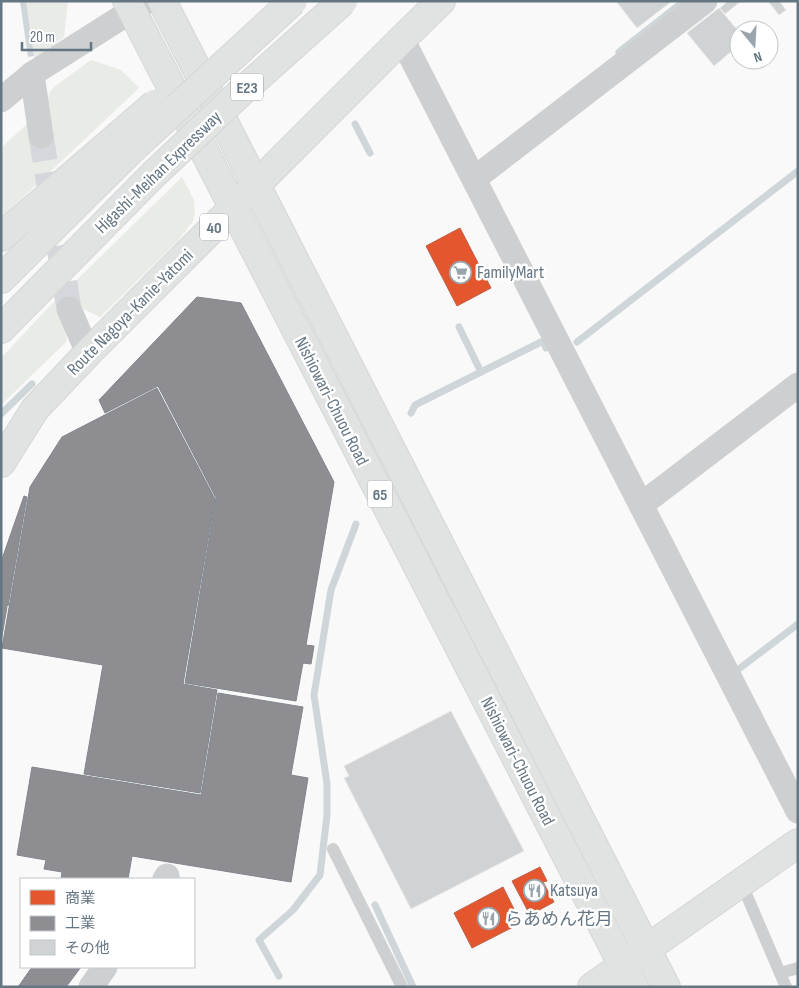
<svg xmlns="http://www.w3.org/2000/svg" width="799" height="988" font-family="'Sofia Sans Condensed','Noto Sans JP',sans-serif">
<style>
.green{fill:#e8ebe6}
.water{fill:#ced6d9}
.shops{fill:#e4572e;stroke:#be6048}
.industry{fill:#8d8d92;stroke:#81868e}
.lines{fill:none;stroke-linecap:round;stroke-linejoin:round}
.stream{stroke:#ced6d9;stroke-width:7}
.building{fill:#d0d2d3;stroke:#e8e8e8}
.street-tunnel{stroke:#d4d8dc;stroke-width:25;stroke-dasharray:25 12;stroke-linecap:butt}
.secondary-casing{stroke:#d5d6d7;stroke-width:30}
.primary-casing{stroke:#d5d6d7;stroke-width:30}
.highway-casing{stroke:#d5d6d6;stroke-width:30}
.lane{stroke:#cecfd0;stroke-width:12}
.street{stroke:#cecfd0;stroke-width:25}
.secondary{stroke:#e1e2e2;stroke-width:28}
.primary{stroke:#e1e2e2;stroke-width:28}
.highway{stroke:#e1e2e2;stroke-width:28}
.highway-bridge-casing{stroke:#d5d6d6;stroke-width:30;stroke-linecap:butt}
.highway-bridge{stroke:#e1e2e2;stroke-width:28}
.labels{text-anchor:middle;stroke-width:5;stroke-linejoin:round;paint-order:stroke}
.shield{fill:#fff;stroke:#939fa8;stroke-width:1}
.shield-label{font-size:16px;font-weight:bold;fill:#657683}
.street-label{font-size:18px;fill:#657683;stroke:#fff}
.poi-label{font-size:18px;fill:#657683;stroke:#fff;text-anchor:start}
</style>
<rect width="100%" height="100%" fill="#f9f9f9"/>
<!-- green -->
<g class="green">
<polygon points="26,1 68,1 64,37 35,59 34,56"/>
<polygon points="91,60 121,70 139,88 1,218 1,148 29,122 37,147 53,133 48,101 49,93 54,87"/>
<polygon points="182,177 194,200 195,213 193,221 178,241 100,317 75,305 62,316 67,341 1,405 1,358 47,309"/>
</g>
<!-- water -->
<polygon class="water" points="20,1 26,1 34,56 28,57"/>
<!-- shops -->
<g class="shops">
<polygon points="460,228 491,288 457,306 426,246"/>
<polygon points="540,867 547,881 543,882 554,902 530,915 512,881"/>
<polygon points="503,887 521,923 472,948 454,913"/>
</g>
<!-- industry -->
<g class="industry">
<polygon points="197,297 241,303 334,482 306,645 314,646 311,664 303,663 296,701 185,683 216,498 158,386 105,413 99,400"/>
<polygon points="157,388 215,499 183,684 217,690 200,793 84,774 103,665 2,648 30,487 62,437"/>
<polygon points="24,496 27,497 8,606 1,605 1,562"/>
<polygon points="1,606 7,607 1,642"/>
<polygon points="218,693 303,707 291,775 308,778 291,882 132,856 128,879 61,879 62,872 44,869 46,860 17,855 32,767 201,795"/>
<polygon points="32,967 81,967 66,987 18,987"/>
</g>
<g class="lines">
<!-- stream -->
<g class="stream">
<polyline points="619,52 684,1"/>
<polyline points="355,124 370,153"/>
<polyline points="459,327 481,372"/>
<polyline points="577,342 798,171"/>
<polyline points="411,413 415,405 543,341 546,348"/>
<polyline points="1,414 32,384"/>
<polyline points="740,668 798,624"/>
<polyline points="375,905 413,987"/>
<polyline points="279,976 259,940 293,910 320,875 327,815 327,784 314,695 331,590 356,524"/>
</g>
</g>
<!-- building -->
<g class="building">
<polygon points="616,1 672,1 637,28"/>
<polygon points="728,1 741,1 725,14 720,8"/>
<polygon points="768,1 779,1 786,10 779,15"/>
<polygon points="719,8 739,32 739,45 714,66 687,33"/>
<polygon points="451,711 524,851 411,909 344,778 349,776 344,766"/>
</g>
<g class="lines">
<!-- street-tunnel -->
<polyline class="street-tunnel" points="41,136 69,309"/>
<defs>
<polyline id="secondary" points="592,987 798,843"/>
<g id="primary">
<polyline points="127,1 634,987"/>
<polyline points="162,1 666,987"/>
<polyline points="1,463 35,409 88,353 402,39 441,1"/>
</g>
<g id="highway">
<polyline points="1,237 118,136"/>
<polyline points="1,279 132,149"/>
<polyline points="1,329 153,175"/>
</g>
</defs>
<!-- secondary casing -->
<use href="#secondary" class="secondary-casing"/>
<!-- primary casing -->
<use href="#primary" class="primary-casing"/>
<!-- highway casing -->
<use href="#highway" class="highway-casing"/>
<!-- lane -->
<g class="lane">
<polyline points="333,849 402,987"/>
<polyline points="741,882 786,987"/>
<polyline points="780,973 798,968"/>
</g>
<!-- street -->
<g class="street">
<polyline points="402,39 798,811"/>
<polyline points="32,74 41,136"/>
<polyline points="1,100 32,74 147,1"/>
<polyline points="474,179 705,1"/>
<polyline points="69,309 88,353"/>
<polyline points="641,505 798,385"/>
<polyline points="165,879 167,876"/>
<polyline points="91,987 105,967"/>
</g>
<!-- secondary -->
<use href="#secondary" class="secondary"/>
<!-- primary -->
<use href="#primary" class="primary"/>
<!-- highway -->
<use href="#highway" class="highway"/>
<defs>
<g id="highway-bridge">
<polyline points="118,136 155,104"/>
<polyline points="132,149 293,1"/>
<polyline points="153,175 239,94 343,1"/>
</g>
</defs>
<!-- highway-bridge casing -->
<use href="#highway-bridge" class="highway-bridge-casing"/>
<!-- highway-bridge -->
<use href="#highway-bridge" class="highway-bridge"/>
</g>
<!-- icons -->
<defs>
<symbol id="supermarket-ring" viewBox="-11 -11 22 22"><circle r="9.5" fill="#fff" stroke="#99a4ac" stroke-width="1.5"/><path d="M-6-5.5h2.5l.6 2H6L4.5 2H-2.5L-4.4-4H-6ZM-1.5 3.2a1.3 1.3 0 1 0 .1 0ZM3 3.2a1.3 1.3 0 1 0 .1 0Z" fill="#99a4ac"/></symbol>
<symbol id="restaurant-ring" viewBox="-11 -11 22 22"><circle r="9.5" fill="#fff" stroke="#99a4ac" stroke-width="1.5"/><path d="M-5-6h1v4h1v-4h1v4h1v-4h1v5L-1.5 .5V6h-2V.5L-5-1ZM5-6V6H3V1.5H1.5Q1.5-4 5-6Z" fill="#99a4ac"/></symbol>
</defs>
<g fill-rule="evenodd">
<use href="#supermarket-ring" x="448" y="260" width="25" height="25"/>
<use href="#restaurant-ring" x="522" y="878" width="25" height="25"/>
<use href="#restaurant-ring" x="476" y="906" width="25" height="25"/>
</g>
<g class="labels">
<!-- shield labels -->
<g class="shield">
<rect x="231" y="73.5" width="32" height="27" rx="4"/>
<rect x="200" y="213.5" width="28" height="27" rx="4"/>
<rect x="367.5" y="480.5" width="25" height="27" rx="4"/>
</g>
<g class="shield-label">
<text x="247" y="93">E23</text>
<text x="214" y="233">40</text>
<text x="380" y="500">65</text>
</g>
<!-- street labels -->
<g class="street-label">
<text transform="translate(158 172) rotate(-44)" y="6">Higashi-Meihan Expressway</text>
<text transform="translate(130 312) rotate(-45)" y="6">Route Nagoya-Kanie-Yatomi</text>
<text transform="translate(332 401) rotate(63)" y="6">Nishiowari-Chuou Road</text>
<text transform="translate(518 761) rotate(63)" y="6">Nishiowari-Chuou Road</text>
</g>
<!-- poi labels -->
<g class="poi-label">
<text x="477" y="278">FamilyMart</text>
<text x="550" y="896">Katsuya</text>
<text x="505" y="925">らあめん花月</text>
</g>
</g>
<!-- border -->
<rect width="799" height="988" fill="none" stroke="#657683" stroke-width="5"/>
<!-- legend -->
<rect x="20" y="878" width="175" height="90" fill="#ffffff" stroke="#c1c8cd"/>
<rect x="30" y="890" width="25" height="15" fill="#e4572e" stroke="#c1c8cd"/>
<text x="65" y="903" font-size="15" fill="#657683">商業</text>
<rect x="30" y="916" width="25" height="15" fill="#8d8d92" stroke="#c1c8cd"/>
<text x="65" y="928" font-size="15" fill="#657683">工業</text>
<rect x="30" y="940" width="25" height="15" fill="#d0d2d3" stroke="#c1c8cd"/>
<text x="65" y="953" font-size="15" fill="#657683">その他</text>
<!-- north arrow -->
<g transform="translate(754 45) rotate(162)"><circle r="24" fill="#ffffff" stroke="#c1c8cd"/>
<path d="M0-4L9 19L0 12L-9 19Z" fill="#99a4ac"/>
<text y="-8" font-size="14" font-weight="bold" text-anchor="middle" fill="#657683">N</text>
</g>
<!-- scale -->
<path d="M22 42v8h69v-8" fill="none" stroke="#657683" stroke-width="2.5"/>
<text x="30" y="42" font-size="15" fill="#657683" stroke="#ffffff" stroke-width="4" paint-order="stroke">20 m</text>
</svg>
